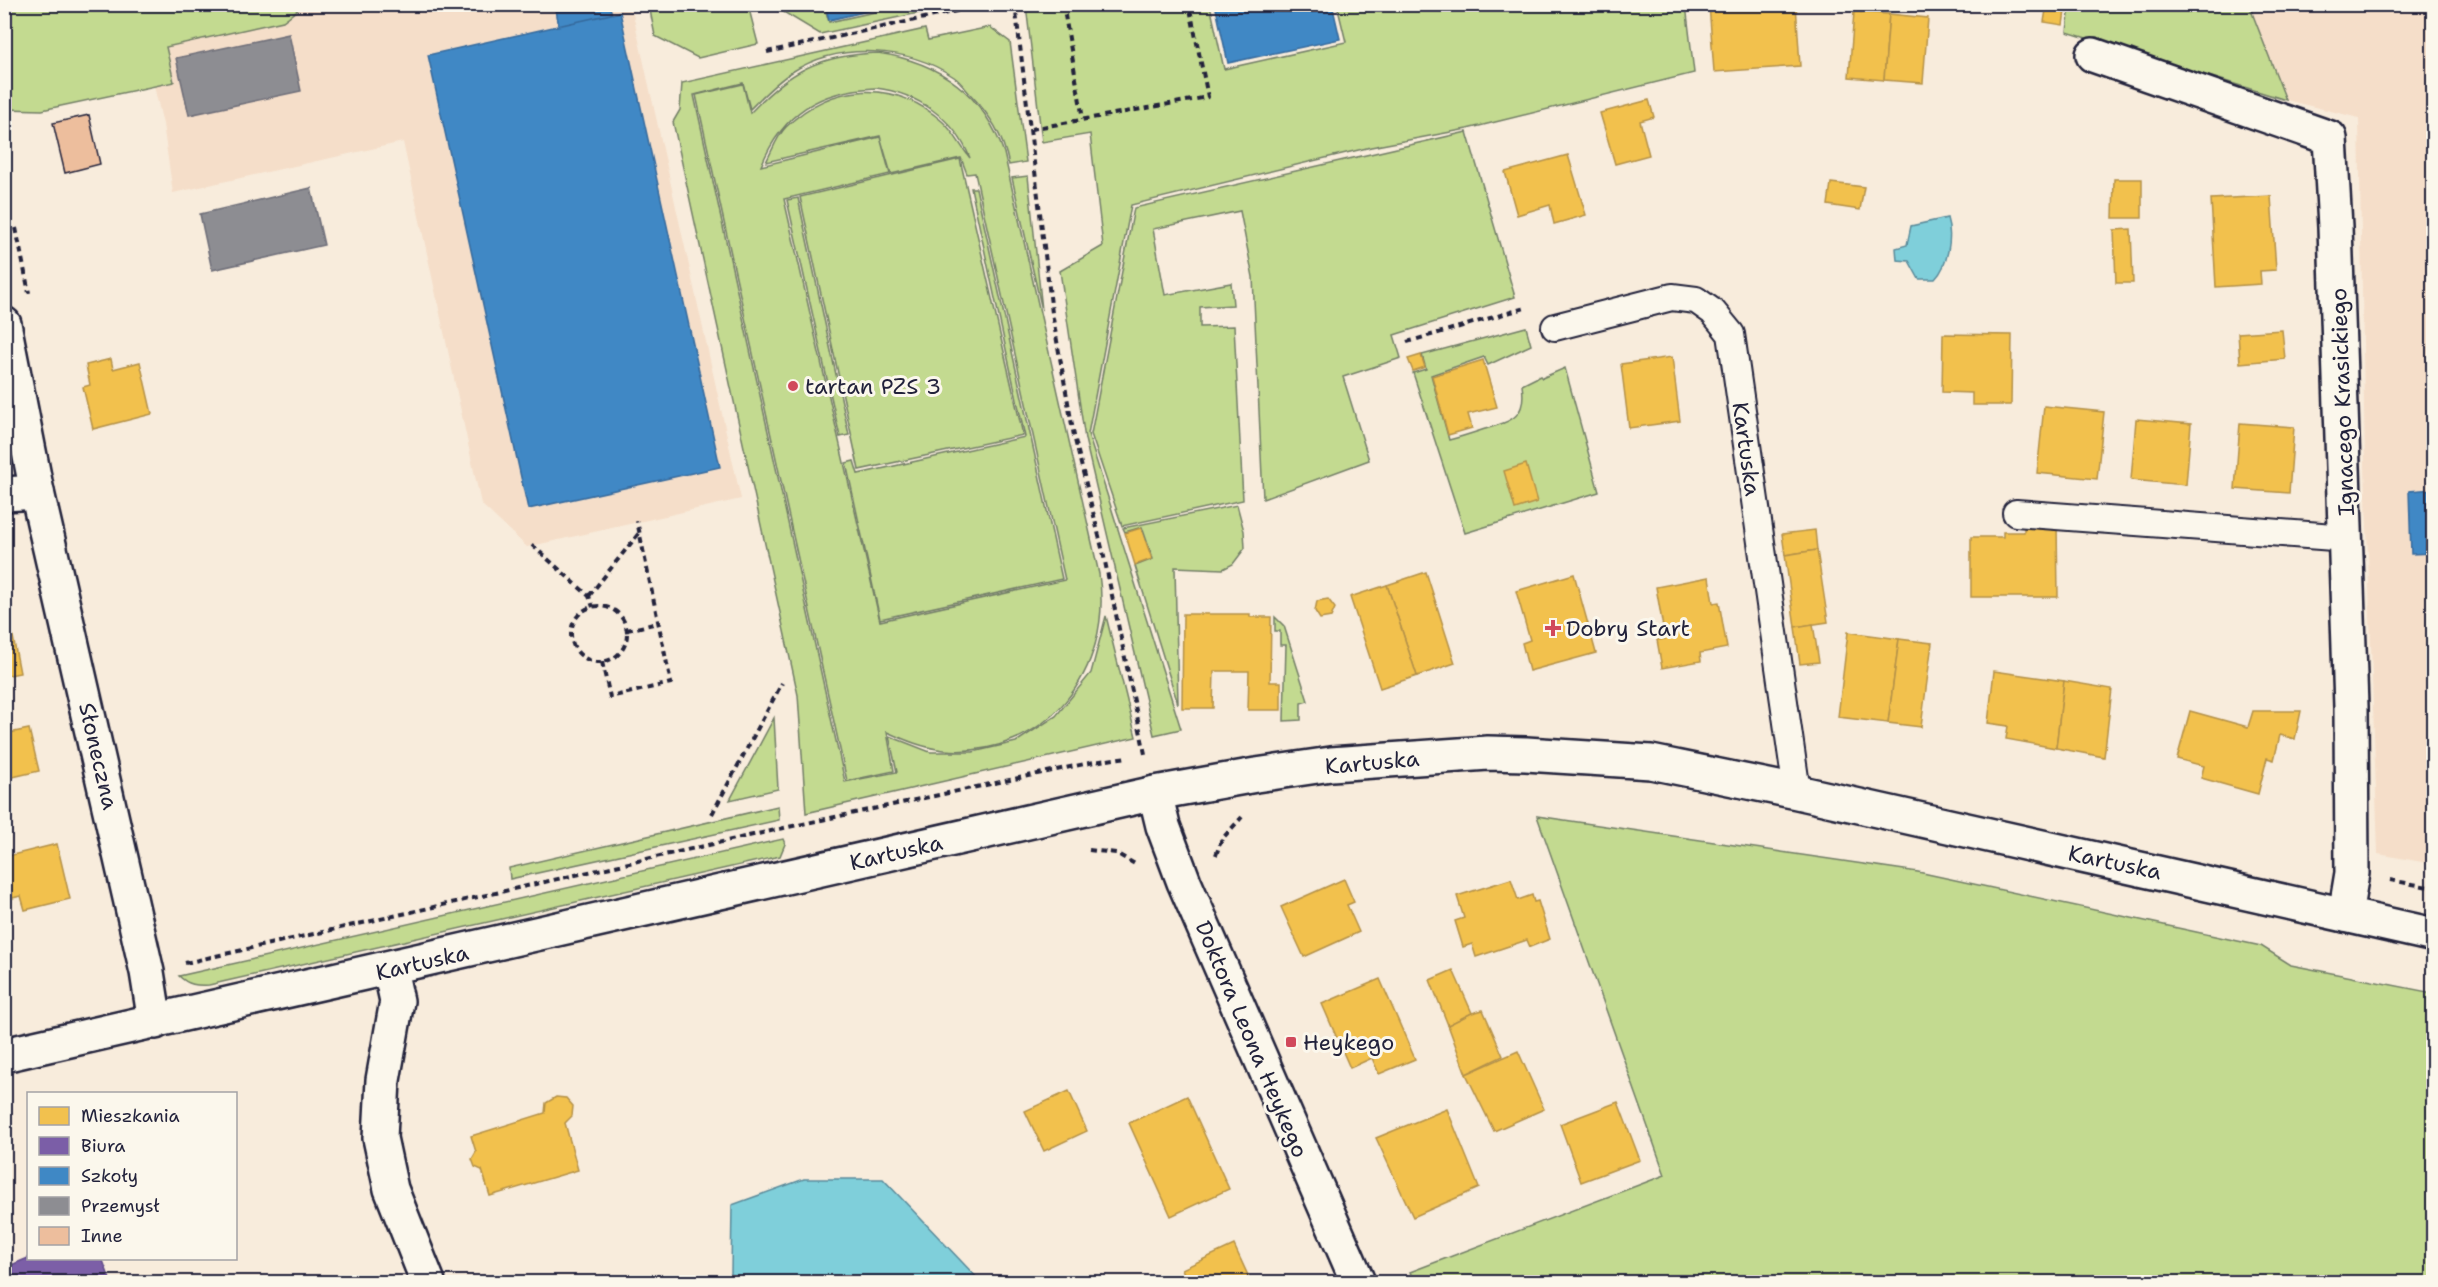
<svg xmlns="http://www.w3.org/2000/svg" width="2438" height="1287" font-family="'Shantell Sans',sans-serif">
<style>
.built{fill:#f5dec9}
.green{fill:#c3da90;stroke:#727e66;stroke-width:1.5;fill-rule:evenodd}
.water{fill:#7fcfda;stroke:#5a8a9a;stroke-width:1.5}
.homes{fill:#f2c14e;stroke:#b49148;stroke-width:1.5}
.offices{fill:#7b5ea7;stroke:#604c87;stroke-width:1.5}
.schools{fill:#3f88c5;stroke:#36699c;stroke-width:1.5}
.industry{fill:#8d8d92;stroke:#6d6d78;stroke-width:1.5}
.building{fill:#edbe9d;stroke:#22223b;stroke-width:1.5}
.lines{fill:none;stroke-linecap:round;stroke-linejoin:round}
.lane-casing{stroke:#22223b;stroke-width:30}
.street-casing{stroke:#22223b;stroke-width:38}
.secondary-casing{stroke:#22223b;stroke-width:38}
.path{stroke:#22223b;stroke-width:4;stroke-dasharray:6 4.5;stroke-linecap:butt}
.lane{stroke:#fbf7ec;stroke-width:26}
.street{stroke:#fbf7ec;stroke-width:33}
.secondary{stroke:#fbf7ec;stroke-width:33}
.poi-dot{fill:#d1495b;stroke:#fbf7ec;stroke-width:2}
.labels{text-anchor:middle;stroke-width:6;stroke-linejoin:round;paint-order:stroke}
.poi-label{font-size:22px;fill:#22223b;stroke:#fbf7ec;text-anchor:start}
.street-label{font-size:22px;fill:#22223b;stroke:#fbf7ec}
</style>
<rect width="100%" height="100%" fill="#f8ecdc"/>
<filter id="ink" filterUnits="userSpaceOnUse"><feTurbulence type="fractalNoise" baseFrequency=".0167" numOctaves="2"/><feDisplacementMap in="SourceGraphic" scale="12" xChannelSelector="R" yChannelSelector="G"/><feConvolveMatrix kernelMatrix="1 2 1 2 8 2 1 2 1" color-interpolation-filters="sRGB"/></filter>
<g filter="url(#ink)">
<!-- built -->
<g class="built">
<polygon points="304,5 631,5 741,499 527,547 481,504 403,142 173,193 163,124 154,86 174,81 166,47 282,21"/>
<polygon points="2249,5 2433,5 2433,864 2378,854 2365,465 2359,118 2286,100"/>
</g>
<!-- green -->
<g class="green">
<polygon points="5,4 304,4 304,5 283,21 166,47 174,82 42,110 5,109"/>
<polygon points="649,5 748,5 758,44 698,58 655,36"/>
<polygon points="772,5 824,5 829,22 906,5 956,5 820,34"/>
<polygon points="1026,5 1210,5 1224,69 1346,42 1337,5 1686,5 1694,73 1467,129 1371,147 1131,205 1088,434 1181,729 1154,735 1085,439 1060,271 1103,246 1090,134 1042,142"/>
<polygon points="2070,5 2249,5 2286,100 2067,32"/>
<path d="M990 27 1010 42 1026 162 1009 165C1003 135 990 115 970 94 965 88 960 81 954 77 908 46 839 42 792 72 776 82 763 96 750 109L743 83 694 95 845 782 897 772 889 736 930 752H973L1016 742 1056 716 1091 673 1106 616 1136 737 806 813 798 695 673 122 680 110 682 83 925 29 928 40Z"/>
<path d="M878 53C940 62 983 93 1004 153L1099 574C1114 670 1046 759 944 750 924 748 905 740 887 732L894 771 847 781 696 95 743 84 750 113C789 71 819 55 878 53ZM876 88C917 93 955 119 970 158 961 147 954 132 943 122 895 79 832 82 786 127 777 136 772 151 766 162L880 136 891 174 961 158 967 174 975 173 1065 580 880 621 784 199 890 174 880 137 761 166C783 113 819 90 876 88Z"/>
<polygon points="1467,132 1515,297 1394,335 1401,358 1343,377 1369,460 1263,499 1253,277 1240,211 1153,229 1165,295 1231,283 1233,305 1200,307 1200,327 1234,326 1243,500 1122,526 1091,434 1134,208"/>
<polygon points="960,159 1023,435 859,470 800,197"/>
<polygon points="1028,176 1042,310 1012,178"/>
<polygon points="971,188 976,188 1062,579 880,619 846,463 854,461 858,474 1025,437"/>
<polygon points="798,198 849,435 840,437 787,200"/>
<path d="M1526 327 1531 345 1488 365 1484 357 1431 375 1449 440C1461 437 1473 433 1485 429 1512 421 1527 417 1522 385L1540 376 1542 378 1565 368 1599 492 1465 533 1413 373 1426 369 1422 355Z"/>
<polygon points="1237,505 1244,531 1245,548 1233,564 1223,569 1175,567 1178,704 1135,566 1153,559 1142,527 1125,532 1123,528"/>
<polygon points="1275,617 1284,626 1308,701 1301,703 1301,720 1284,721 1286,645 1280,645 1280,631 1275,631"/>
<polygon points="774,718 778,789 730,800"/>
<polygon points="778,806 779,820 510,879 509,868"/>
<polygon points="1537,816 1918,872 2261,946 2291,965 2433,993 2433,1282 1414,1282 1410,1272 1665,1175"/>
<path d="M783 839 785 844 780 856 209 985C197 986 188 985 179 976Z"/>
</g>
<!-- water -->
<g class="water">
<path d="M1947 218C1953 236 1948 266 1935 279H1919L1909 261 1897 260 1896 248 1907 245 1911 226Z"/>
<polygon points="804,1179 883,1179 981,1282 736,1282 731,1274 732,1205"/>
</g>
<!-- homes -->
<g class="homes">
<polygon points="1709,4 1796,4 1800,66 1714,72"/>
<polygon points="2047,4 2066,4 2063,25 2044,22"/>
<polygon points="1854,12 1889,14 1884,80 1849,77"/>
<polygon points="1889,14 1928,18 1923,83 1884,80"/>
<polygon points="1649,100 1654,117 1640,121 1649,155 1615,164 1600,113"/>
<polygon points="1568,155 1586,215 1554,224 1550,205 1517,215 1505,172"/>
<polygon points="2114,179 2142,179 2142,218 2113,218"/>
<polygon points="1831,183 1864,187 1860,210 1828,205"/>
<polygon points="2271,196 2276,270 2260,271 2261,284 2216,287 2211,199"/>
<polygon points="2131,229 2133,283 2116,283 2114,230"/>
<polygon points="2282,330 2285,359 2240,363 2238,333"/>
<polygon points="1943,334 2012,335 2011,405 1972,405 1972,393 1942,392"/>
<polygon points="1421,355 1425,367 1413,371 1408,359"/>
<polygon points="1672,357 1680,421 1629,428 1621,364"/>
<polygon points="111,359 113,369 140,362 152,414 93,429 83,387 90,385 86,365"/>
<polygon points="1483,360 1497,407 1468,414 1472,428 1448,435 1432,376"/>
<polygon points="2044,406 2104,412 2097,479 2037,473"/>
<polygon points="2136,419 2191,424 2186,485 2131,480"/>
<polygon points="2240,423 2294,427 2289,493 2235,489"/>
<polygon points="1526,464 1537,502 1515,509 1504,471"/>
<polygon points="2024,525 2057,525 2058,597 1971,597 1971,537 2003,537 2003,532 2024,532"/>
<polygon points="1141,528 1152,559 1135,565 1125,533"/>
<polygon points="1815,530 1817,550 1785,555 1782,534"/>
<polygon points="1817,550 1828,622 1795,627 1785,555"/>
<polygon points="1426,572 1455,663 1417,676 1387,585"/>
<polygon points="1574,574 1596,653 1529,671 1522,643 1530,640 1516,591"/>
<polygon points="1709,577 1713,603 1719,602 1727,648 1700,653 1701,661 1662,668 1657,640 1665,639 1656,587"/>
<polygon points="1387,585 1417,676 1380,688 1350,597"/>
<polygon points="1328,599 1335,608 1331,617 1320,619 1315,611 1317,601"/>
<polygon points="1183,614 1250,614 1250,617 1271,617 1270,682 1281,682 1281,710 1248,710 1249,671 1214,671 1213,708 1182,708"/>
<polygon points="9,616 20,673 4,676 4,617"/>
<polygon points="1813,624 1819,662 1800,664 1795,627"/>
<polygon points="1848,632 1899,639 1888,723 1838,717"/>
<polygon points="1899,639 1932,643 1921,727 1888,723"/>
<polygon points="1994,671 2064,681 2056,748 2006,739 2008,726 1988,723"/>
<polygon points="2064,681 2112,689 2104,757 2056,748"/>
<polygon points="2190,711 2248,727 2253,711 2301,711 2295,739 2280,735 2274,760 2267,758 2258,794 2201,778 2204,766 2177,759"/>
<polygon points="29,729 39,771 4,779 4,734"/>
<polygon points="57,844 70,899 25,910 21,896 4,900 4,857"/>
<polygon points="1344,879 1354,902 1347,905 1359,932 1304,957 1281,907"/>
<polygon points="1511,879 1518,900 1532,895 1534,902 1538,901 1550,939 1530,947 1527,940 1476,957 1472,944 1463,947 1455,921 1464,918 1457,896"/>
<polygon points="1453,970 1472,1013 1448,1025 1430,980"/>
<polygon points="1380,979 1415,1059 1379,1074 1372,1058 1350,1068 1322,1004"/>
<polygon points="1483,1010 1503,1056 1466,1074 1448,1025 1472,1013"/>
<polygon points="1518,1051 1544,1109 1494,1131 1466,1074"/>
<polygon points="1069,1091 1087,1131 1044,1151 1025,1111"/>
<polygon points="1187,1096 1229,1189 1171,1216 1129,1123"/>
<polygon points="556,1097 566,1098 573,1106 572,1116 565,1123 578,1170 490,1196 482,1170 475,1167 472,1159 476,1152 471,1136 545,1113 546,1103"/>
<polygon points="1618,1102 1640,1160 1581,1182 1560,1124"/>
<polygon points="1447,1109 1479,1188 1413,1217 1376,1138"/>
<polygon points="1234,1245 1251,1282 1188,1282 1182,1269"/>
</g>
<!-- offices -->
<polygon class="offices" points="28,1258 102,1258 111,1282 4,1282 4,1268"/>
<!-- schools -->
<g class="schools">
<polygon points="555,4 609,4 612,14 559,27"/>
<polygon points="825,4 898,4 829,20"/>
<polygon points="1215,4 1332,4 1340,39 1228,63"/>
<polygon points="620,12 720,467 528,509 428,55"/>
<polygon points="2434,489 2434,553 2411,554 2409,491"/>
</g>
<!-- industry -->
<g class="industry">
<polygon points="289,34 301,91 189,115 176,58"/>
<polygon points="311,188 324,245 212,270 200,214"/>
</g>
<!-- building -->
<polygon class="building" points="89,115 100,164 65,173 53,123"/>
<g class="lines">
<defs>
<g id="lane">
<polyline points="1555,327 1672,297 1696,300 1713,312 1731,334 1797,792"/>
<polyline points="2016,513 2347,538"/>
</g>
<g id="street">
<polyline points="2093,55 2330,138 2335,227 2351,707 2352,873 2345,915"/>
<polyline points="4,324 37,492 147,972 155,1022"/>
<polyline points="4,494 37,492"/>
<polyline points="390,969 397,1001 383,1080 380,1138 391,1189 428,1282"/>
</g>
<g id="secondary">
<polyline points="1155,793 1163,826 1184,882 1358,1282"/>
<polyline points="4,1055 1155,793 1256,775 1331,764 1488,753 1526,754 1651,762 1797,792 2434,935"/>
</g>
</defs>
<!-- lane casing -->
<use href="#lane" class="lane-casing"/>
<!-- street casing -->
<use href="#street" class="street-casing"/>
<!-- secondary casing -->
<use href="#secondary" class="secondary-casing"/>
<!-- path -->
<g class="path">
<polyline points="1015,4 1052,313 1074,436 1103,552 1145,754"/>
<polyline points="1063,4 1083,119"/>
<polyline points="767,52 989,4"/>
<polyline points="1031,129 1208,97 1189,4"/>
<polyline points="16,228 29,293"/>
<polyline points="1407,342 1525,308"/>
<polyline points="532,545 589,596 593,607"/>
<polyline points="589,596 639,533"/>
<circle cx="599" cy="634" r="28"/>
<polyline points="627,630 658,623"/>
<polyline points="602,662 610,697 671,683 637,521"/>
<polyline points="712,814 782,683"/>
<polyline points="1089,850 1116,853 1135,864"/>
<polyline points="1216,855 1222,839 1242,817"/>
<polyline points="2390,880 2434,888"/>
<polyline points="185,963 793,826 1094,762 1127,757"/>
</g>
<!-- lane -->
<use href="#lane" class="lane"/>
<!-- street -->
<use href="#street" class="street"/>
<!-- secondary -->
<use href="#secondary" class="secondary"/>
</g>
</g>
<!-- markers -->
<g class="poi-dot">
<circle cx="793" cy="386" r="6"/>
<path d="M1550 619h6v6h6v6h-6v6h-6v-6h-6v-6h6z"/>
<rect x="1285" y="1036" width="12" height="12" rx="3"/>
</g>
<g class="labels">
<!-- poi labels -->
<g class="poi-label">
<text x="805" y="394">tartan PZS 3</text>
<text x="1566" y="636">Dobry Start</text>
<text x="1303" y="1050">Heykego</text>
</g>
<!-- street labels -->
<g class="street-label">
<text transform="translate(2342 402) rotate(-92)" y="8">Ignacego Krasickiego</text>
<text transform="translate(1747 449) rotate(82)" y="8">Kartuska</text>
<text transform="translate(99 756) rotate(77)" y="8">Słoneczna</text>
<text transform="translate(1372 762) rotate(-5)" y="8">Kartuska</text>
<text transform="translate(896 852) rotate(-13)" y="8">Kartuska</text>
<text transform="translate(2115 862) rotate(12)" y="8">Kartuska</text>
<text transform="translate(422 962) rotate(-13)" y="8">Kartuska</text>
<text transform="translate(1252 1039) rotate(67)" y="8">Doktora Leona Heykego</text>
</g>
</g>
<!-- margin -->
<rect width="2438" height="1287" fill="none" stroke="#fbf7ec" stroke-width="24"/>
<rect x="12" y="12" width="2414" height="1263" fill="none" stroke="#22223b" stroke-width="2" filter="url(#ink)"/>
<!-- legend -->
<rect x="27" y="1092" width="210" height="168" fill="#fbf7ec" stroke="#a4a2a5" stroke-width="1.5"/>
<rect x="39" y="1107" width="30" height="18" fill="#f2c14e" stroke="#a4a2a5" stroke-width="1.5"/>
<text x="81" y="1122" font-size="18" fill="#22223b">Mieszkania</text>
<rect x="39" y="1137" width="30" height="18" fill="#7b5ea7" stroke="#a4a2a5" stroke-width="1.5"/>
<text x="81" y="1152" font-size="18" fill="#22223b">Biura</text>
<rect x="39" y="1167" width="30" height="18" fill="#3f88c5" stroke="#a4a2a5" stroke-width="1.5"/>
<text x="81" y="1182" font-size="18" fill="#22223b">Szkoły</text>
<rect x="39" y="1197" width="30" height="18" fill="#8d8d92" stroke="#a4a2a5" stroke-width="1.5"/>
<text x="81" y="1212" font-size="18" fill="#22223b">Przemysł</text>
<rect x="39" y="1227" width="30" height="18" fill="#edbe9d" stroke="#a4a2a5" stroke-width="1.5"/>
<text x="81" y="1242" font-size="18" fill="#22223b">Inne</text>
</svg>
